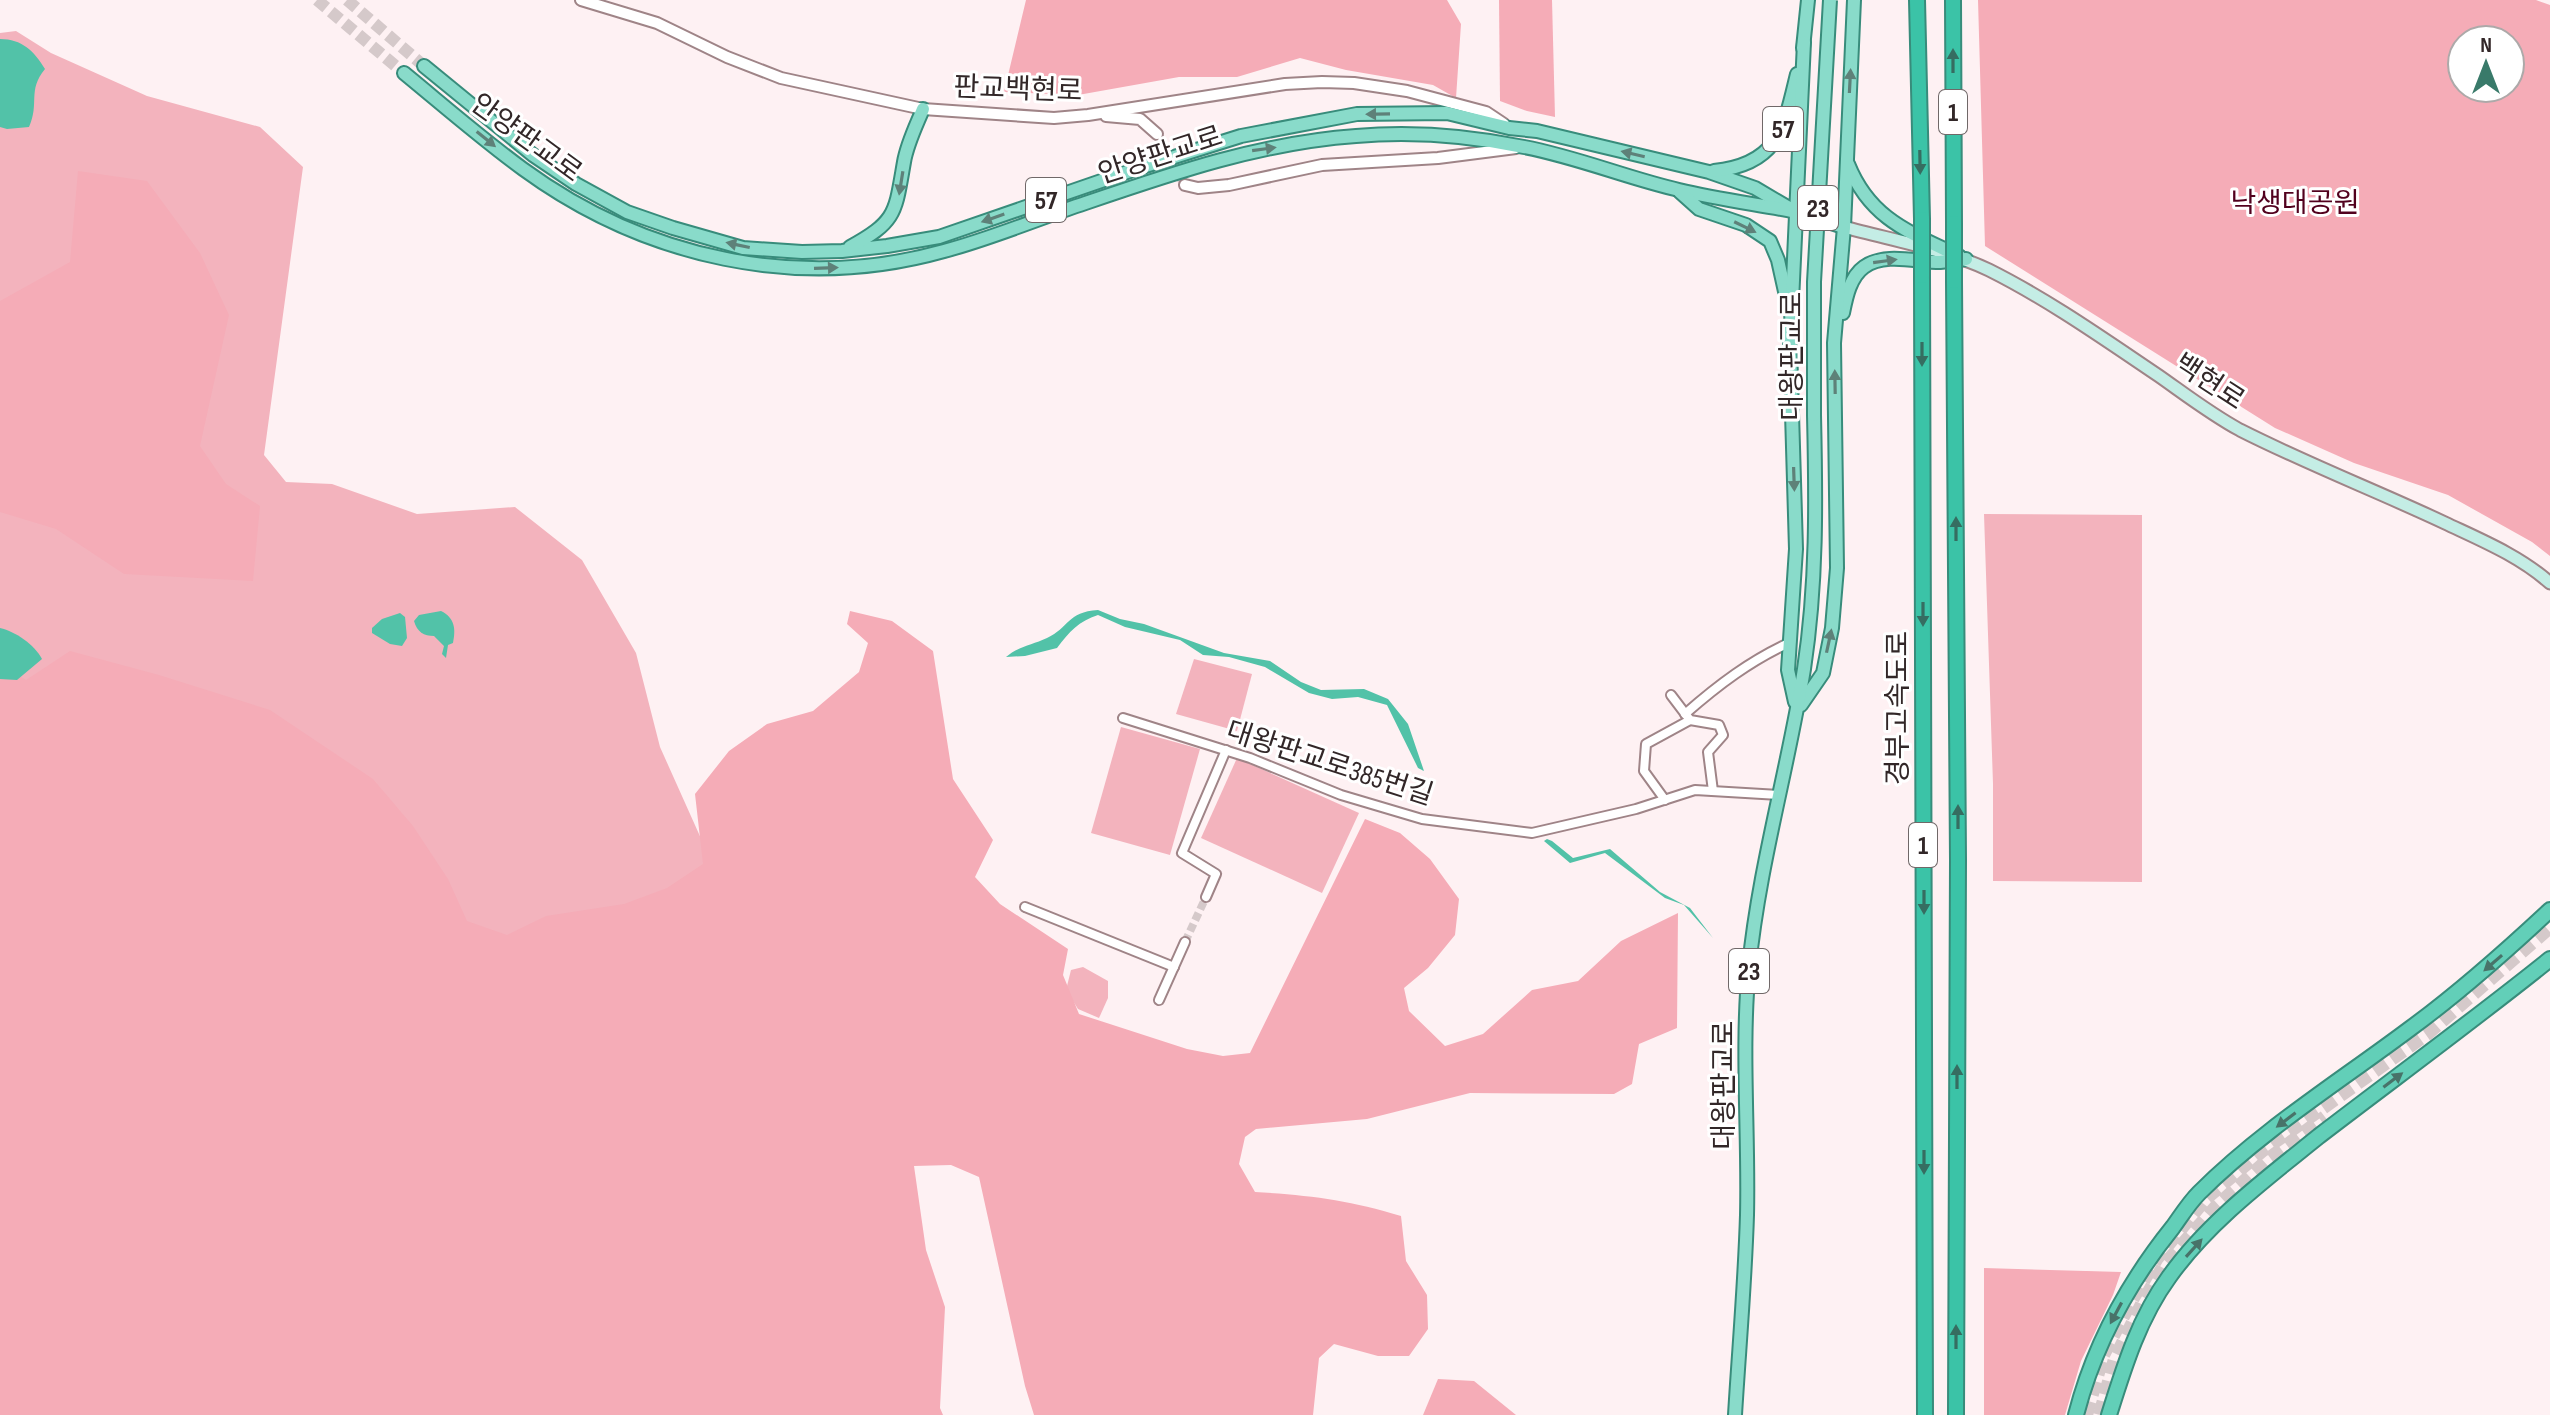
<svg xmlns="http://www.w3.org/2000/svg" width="2550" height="1415" font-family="'Sofia Sans Condensed','Noto Sans KR',sans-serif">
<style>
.green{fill:#f3b3bd}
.forest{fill:#f5acb7;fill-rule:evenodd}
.water{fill:#52c2a8}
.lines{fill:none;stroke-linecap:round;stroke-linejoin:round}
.minor-tunnel{stroke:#d5c9ca;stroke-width:8;stroke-dasharray:8 4;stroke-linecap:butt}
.tertiary-tunnel{stroke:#d5c9ca;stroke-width:10;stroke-dasharray:10 5;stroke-linecap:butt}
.primary-tunnel{stroke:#d5c9ca;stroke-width:12;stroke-dasharray:12 6;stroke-linecap:butt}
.trunk-tunnel{stroke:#d5c9ca;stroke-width:14;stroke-dasharray:14 7;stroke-linecap:butt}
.minor-casing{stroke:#9f8487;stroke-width:12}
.tertiary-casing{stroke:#9f8487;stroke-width:14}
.secondary-casing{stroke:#9f8487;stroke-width:15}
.primary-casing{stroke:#388c7b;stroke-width:16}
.trunk-casing{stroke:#388c7b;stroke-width:18}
.motorway-casing{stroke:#388c7b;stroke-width:18}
.minor{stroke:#fff;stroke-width:8}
.tertiary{stroke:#fff;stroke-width:10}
.secondary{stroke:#c4ede5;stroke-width:11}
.primary{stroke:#89dbca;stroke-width:12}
.trunk{stroke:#62cfb8;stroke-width:14}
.motorway{stroke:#3bc3a7;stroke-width:14}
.primary-bridge-casing{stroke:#388c7b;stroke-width:16;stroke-linecap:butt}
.motorway-bridge-casing{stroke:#388c7b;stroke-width:18;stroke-linecap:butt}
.primary-bridge{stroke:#89dbca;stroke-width:12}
.motorway-bridge{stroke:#3bc3a7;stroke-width:14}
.oneway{fill:#366d61}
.oneway2{fill:#5e8179}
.oneway3{fill:#487369}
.labels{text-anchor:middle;stroke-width:6;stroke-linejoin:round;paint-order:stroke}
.shield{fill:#fff;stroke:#706868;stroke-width:2}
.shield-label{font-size:26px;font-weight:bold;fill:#322728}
.street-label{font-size:28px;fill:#322728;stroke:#fff}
.park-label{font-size:28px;fill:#52011e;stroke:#fff}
</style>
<rect width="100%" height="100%" fill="#fef1f3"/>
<!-- green -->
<g class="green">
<polygon points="16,31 51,53 147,96 260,127 303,167 264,455 286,482 332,484 417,514 515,507 582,560 636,653 660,747 716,872 540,983 0,685 0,33"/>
<polygon points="1984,514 2142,515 2142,882 1993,881 1993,784"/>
<polygon points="1194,659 1252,674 1237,731 1176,714"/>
<polygon points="1121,727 1200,749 1170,855 1091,833"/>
<polygon points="1237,758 1359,813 1322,893 1201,838"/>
<polygon points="1083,967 1108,981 1108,998 1099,1018 1078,1009 1066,990 1071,970"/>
</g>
<!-- forest -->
<g class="forest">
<polygon points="1026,0 1447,0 1461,24 1456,98 1433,85 1346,70 1300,58 1237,77 1179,77 1078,95 1004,92"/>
<polygon points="1499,0 1552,0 1555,117 1527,111 1500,101"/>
<path d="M1978 0H2536L2550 5V556L2532 542 2448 495 2354 463 2275 428 1985 246ZM2462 40H2510V88H2462Z"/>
<polygon points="78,171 147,181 200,253 229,315 200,446 226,484 260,506 253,581 124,574 56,529 0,512 0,301 70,262"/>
<path d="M850 611 892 621 933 651 953 779 993 840 975 877 1000 904 1068 949 1063 975 1079 1014 1187 1049 1223 1056 1250 1053 1365 819 1400 833 1430 859 1459 899 1455 935 1428 968 1404 988 1409 1011 1445 1046 1483 1034 1532 990 1578 981 1621 941 1678 913 1677 1028 1639 1044 1632 1084 1614 1094 1470 1093 1367 1119 1256 1129 1245 1137 1239 1164 1255 1192C1309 1195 1349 1200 1401 1216L1406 1261 1427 1295 1428 1329 1409 1356H1378L1334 1344 1319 1358 1313 1415H1034L1025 1386 979 1177 951 1165 914 1166 926 1250 945 1307 940 1408 943 1415H0V663L26 680 70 651 159 675 270 710 373 779 413 826 448 879 467 921 507 935 546 916 624 904 667 888 703 864 695 794 729 751 767 724 813 711 859 672 868 643 847 624Z"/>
<polygon points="1984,1268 2121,1272 2113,1295 2081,1361 2065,1415 1984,1415"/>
<polygon points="1438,1379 1474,1381 1516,1415 1423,1415"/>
</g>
<!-- water -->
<g class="water">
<path d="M0 39C22 39 34 51 45 69 27 91 40 103 29 127L7 129 0 127Z"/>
<path d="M1098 610 1120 619 1144 624 1224 653 1270 661 1301 682 1321 690 1364 689 1388 699 1408 724 1424 771 1418 768 1387 705 1358 697 1332 699 1309 693 1265 667 1229 657 1203 655 1180 640 1125 627 1098 615C1079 621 1069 632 1057 648L1025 656 1006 657C1019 646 1032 645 1047 638 1069 628 1067 612 1098 610Z"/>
<path d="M441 611C455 618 456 629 453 643L448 645 446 658 442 654 444 646 434 636C424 636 417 632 414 621L419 615Z"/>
<polygon points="400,613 405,617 407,638 402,646 390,644 372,633 372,628 382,619"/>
<path d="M0 628C16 632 34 644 42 659L17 680 0 679Z"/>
<polygon points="1547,839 1552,841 1573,858 1610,849 1660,892 1690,908 1713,938 1684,905 1665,898 1605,853 1570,863 1544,841"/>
</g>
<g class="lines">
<!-- minor-tunnel -->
<polyline class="minor-tunnel" points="1185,942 1206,897"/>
<!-- tertiary-tunnel -->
<polyline class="tertiary-tunnel" points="1157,134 1185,185"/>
<!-- primary-tunnel -->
<g class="primary-tunnel">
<polyline points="317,0 404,73"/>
<polyline points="347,0 424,66"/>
</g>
<!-- trunk-tunnel -->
<g class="trunk-tunnel">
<polyline points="2086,1415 2103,1355 2131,1301 2157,1258 2206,1198 2263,1150 2428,1033 2550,927"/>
<polyline points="2100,1415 2115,1359 2142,1304 2165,1264 2216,1207 2270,1158 2325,1117"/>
</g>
<defs>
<g id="minor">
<polyline points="1671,695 1690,720 1719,725 1723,735 1708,752 1713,791"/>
<path d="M1685 714C1718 685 1751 660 1791 642"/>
<polyline points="1123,718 1250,758 1341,795 1422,819 1532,833 1636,809 1695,790 1779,795"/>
<polyline points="1665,800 1644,771 1646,744 1690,720"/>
<polyline points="1206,897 1216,874 1182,853 1226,750"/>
<polyline points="1025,907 1174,967"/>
<polyline points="1159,1000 1185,942"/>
</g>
<g id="tertiary">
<polyline points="581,0 657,23 727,57 781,78 923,109 1054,118 1088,115 1285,84 1322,82 1354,83 1407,91 1486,112 1504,124"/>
<polyline points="1106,116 1140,119 1157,134"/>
<polyline points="1185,185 1198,188 1229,185 1322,165 1438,158 1516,148"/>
</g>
<path id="secondary" d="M1844 227C1891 240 1945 249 1989 270 2049 300 2104 339 2159 376 2186 395 2212 415 2240 430 2307 464 2377 491 2445 523 2481 540 2520 556 2550 583"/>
<g id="primary">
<polyline points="1803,48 1808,0"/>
<polyline points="424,66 533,155 576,184 627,212 673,228 743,248 802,252 842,251 887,246 939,237 1136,169 1241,136 1357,114 1447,113 1509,128 1537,131 1709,172 1755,188 1789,208"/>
<path d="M404 73C443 105 482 139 523 169 645 258 798 292 944 251 986 240 1027 223 1068 209 1162 177 1256 143 1356 136 1412 131 1470 136 1524 147 1577 157 1627 178 1679 190 1717 199 1755 204 1792 211 1810 215 1827 222 1844 227"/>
<path d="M1848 164C1870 219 1909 232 1959 256"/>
<path d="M1714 171C1779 164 1784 128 1797 74"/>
<polyline points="1680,192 1699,209 1746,225 1770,241 1778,260 1786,296"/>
<path d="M850 247C897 221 895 213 904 162 907 144 916 126 923 109"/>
<path d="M1843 313C1846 298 1850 277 1864 267 1885 252 1916 262 1940 262 1948 261 1957 260 1966 259"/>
<polyline points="1795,702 1788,670 1796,549 1790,345 1804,42"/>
<polyline points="1801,705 1823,673 1832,628 1837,568 1834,343 1844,227 1854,0"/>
<path d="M1735 1415C1739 1349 1745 1282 1747 1215 1749 1133 1741 1049 1749 967 1759 866 1788 769 1804 669 1817 584 1816 501 1814 415"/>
</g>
<g id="trunk">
<path d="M2076 1415C2094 1345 2128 1283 2173 1227 2181 1216 2189 1203 2199 1193 2262 1130 2339 1082 2411 1028 2460 992 2505 952 2550 910"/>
<path d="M2109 1415C2124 1367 2139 1318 2169 1277 2208 1222 2267 1178 2319 1136 2396 1077 2474 1020 2550 959"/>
</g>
<g id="motorway">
<polyline points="1917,0 1922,219"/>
<polyline points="1953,0 1954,223"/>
<polyline points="1922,276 1925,1415"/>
<polyline points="1954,281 1958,860 1956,1415"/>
</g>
</defs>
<!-- minor casing -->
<use href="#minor" class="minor-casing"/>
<!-- tertiary casing -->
<use href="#tertiary" class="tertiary-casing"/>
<!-- secondary casing -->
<use href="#secondary" class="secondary-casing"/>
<!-- primary casing -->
<use href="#primary" class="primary-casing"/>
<!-- trunk casing -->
<use href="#trunk" class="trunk-casing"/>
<!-- motorway casing -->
<use href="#motorway" class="motorway-casing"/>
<!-- minor -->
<use href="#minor" class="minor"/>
<!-- tertiary -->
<use href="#tertiary" class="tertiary"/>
<!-- secondary -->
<use href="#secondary" class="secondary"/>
<!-- primary -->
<use href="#primary" class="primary"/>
<!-- trunk -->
<use href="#trunk" class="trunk"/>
<!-- motorway -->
<use href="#motorway" class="motorway"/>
<defs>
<polyline id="primary-bridge" points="1814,415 1814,282 1830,0"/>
<g id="motorway-bridge">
<polyline points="1922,219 1922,276"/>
<polyline points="1954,281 1954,223"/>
</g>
</defs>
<!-- primary-bridge casing -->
<use href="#primary-bridge" class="primary-bridge-casing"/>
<!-- motorway-bridge casing -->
<use href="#motorway-bridge" class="motorway-bridge-casing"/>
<!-- primary-bridge -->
<use href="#primary-bridge" class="primary-bridge"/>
<!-- motorway-bridge -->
<use href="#motorway-bridge" class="motorway-bridge"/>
</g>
<!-- one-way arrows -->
<defs><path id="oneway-solid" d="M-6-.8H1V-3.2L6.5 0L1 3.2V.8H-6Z" transform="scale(2)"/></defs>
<g class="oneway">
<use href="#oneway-solid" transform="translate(1953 61) rotate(-90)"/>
<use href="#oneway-solid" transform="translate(1920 162) rotate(89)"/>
<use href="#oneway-solid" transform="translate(1922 354) rotate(90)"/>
<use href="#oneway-solid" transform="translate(1956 529) rotate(-90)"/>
<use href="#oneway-solid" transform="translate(1923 614) rotate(90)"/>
<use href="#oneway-solid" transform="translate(1958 817) rotate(-90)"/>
<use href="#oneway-solid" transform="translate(1924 902) rotate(90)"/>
<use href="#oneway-solid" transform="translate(1957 1077) rotate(-90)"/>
<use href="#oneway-solid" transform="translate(1924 1162) rotate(90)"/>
<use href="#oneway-solid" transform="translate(1956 1337) rotate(-90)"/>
</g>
<g class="oneway2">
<use href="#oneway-solid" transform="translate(1850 81) rotate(-87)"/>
<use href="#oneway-solid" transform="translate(1378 114) rotate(179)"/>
<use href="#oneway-solid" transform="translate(486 139) rotate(39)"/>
<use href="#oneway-solid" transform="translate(1264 149) rotate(-8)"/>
<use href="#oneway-solid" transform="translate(1633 154) rotate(-167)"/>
<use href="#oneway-solid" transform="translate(901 183) rotate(99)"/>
<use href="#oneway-solid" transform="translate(993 218) rotate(161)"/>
<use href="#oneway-solid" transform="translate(1745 227) rotate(26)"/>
<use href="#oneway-solid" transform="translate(738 245) rotate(-168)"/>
<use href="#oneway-solid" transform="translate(1885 261) rotate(-8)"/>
<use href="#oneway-solid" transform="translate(826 268) rotate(-2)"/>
<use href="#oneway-solid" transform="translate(1835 382) rotate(-91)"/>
<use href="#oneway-solid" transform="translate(1794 479) rotate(88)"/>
<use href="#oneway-solid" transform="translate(1829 641) rotate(-78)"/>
</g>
<g class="oneway3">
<use href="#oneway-solid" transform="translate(2493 963) rotate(139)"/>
<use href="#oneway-solid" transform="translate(2393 1080) rotate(-37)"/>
<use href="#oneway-solid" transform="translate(2286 1120) rotate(143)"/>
<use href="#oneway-solid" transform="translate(2194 1248) rotate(-48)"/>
<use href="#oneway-solid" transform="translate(2116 1313) rotate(118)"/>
</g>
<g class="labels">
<!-- shield labels -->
<g class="shield">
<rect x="1939" y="90" width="28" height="44" rx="6"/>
<rect x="1763" y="107" width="40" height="44" rx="6"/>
<rect x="1026" y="178" width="40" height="44" rx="6"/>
<rect x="1798" y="186" width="40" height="44" rx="6"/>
<rect x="1909" y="823" width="28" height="44" rx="6"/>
<rect x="1729" y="949" width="40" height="44" rx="6"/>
</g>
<g class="shield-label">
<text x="1953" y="121">1</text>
<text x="1783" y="138">57</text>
<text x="1046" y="209">57</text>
<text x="1818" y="217">23</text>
<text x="1923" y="854">1</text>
<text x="1749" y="980">23</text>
</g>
<!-- street labels -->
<g class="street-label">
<text transform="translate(1018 88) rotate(2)" y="10">판교백현로</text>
<text transform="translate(527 137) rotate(36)" y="10">안양판교로</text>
<text transform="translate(1160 154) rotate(-18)" y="10">안양판교로</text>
<text transform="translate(1791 356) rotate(-90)" y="10">대왕판교로</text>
<text transform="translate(2210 381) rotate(33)" y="10">백현로</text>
<text transform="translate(1897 708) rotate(-90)" y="10">경부고속도로</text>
<text transform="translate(1330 762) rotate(18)" y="10">대왕판교로385번길</text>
<text transform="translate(1723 1085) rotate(-90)" y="10">대왕판교로</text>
</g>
<!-- park labels -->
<g class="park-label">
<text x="2295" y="212">낙생대공원</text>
</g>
</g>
<!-- north arrow -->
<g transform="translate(2486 64)"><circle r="38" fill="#ffffff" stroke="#ada9a9" stroke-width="2"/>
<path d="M0-6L14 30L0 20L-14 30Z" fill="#397a6a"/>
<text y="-12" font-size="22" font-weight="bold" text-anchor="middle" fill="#322728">N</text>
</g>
</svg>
